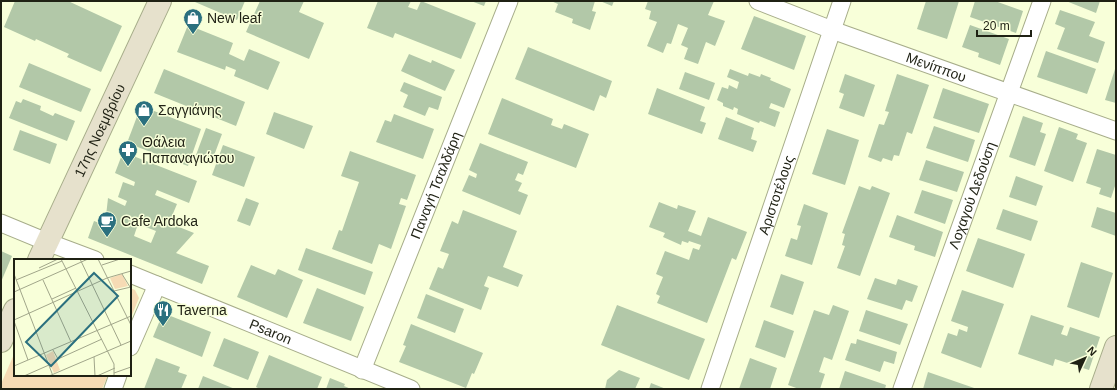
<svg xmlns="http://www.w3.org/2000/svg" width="1117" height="390" font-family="Arial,sans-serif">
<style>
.green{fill:#f6dbb5}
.building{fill:#b2c8a8;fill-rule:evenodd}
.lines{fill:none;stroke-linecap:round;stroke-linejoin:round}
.street-casing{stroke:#a7ad8a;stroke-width:19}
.secondary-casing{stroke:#a7ad8a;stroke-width:24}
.street{stroke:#fff;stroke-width:17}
.secondary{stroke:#e6e1cc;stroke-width:22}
.labels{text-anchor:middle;stroke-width:3;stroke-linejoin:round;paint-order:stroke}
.poi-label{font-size:14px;fill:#1f2114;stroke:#f8ffd9;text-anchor:start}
.street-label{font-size:14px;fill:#1f2114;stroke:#f8ffd9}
.inset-road{fill:none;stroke:#a1a68a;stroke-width:1}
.view{fill:#2b707f;fill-opacity:0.15;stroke:#2b707f;stroke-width:2}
.inset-edge{fill:none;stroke:#1f2114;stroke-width:2}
</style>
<rect width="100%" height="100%" fill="#f8ffd9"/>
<!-- green -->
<g class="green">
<polygon points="130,288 135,290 139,298 130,320"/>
<polygon points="15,352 15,375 108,375 102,389 1,389 1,384"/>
</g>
<!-- building -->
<g class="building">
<polygon points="15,1 68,1 122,26 101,72 67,57 69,54 36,39 35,41 4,27"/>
<polygon points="196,1 245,1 237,20 195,2"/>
<polygon points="260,1 304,1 299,12 324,23 309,59 246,32"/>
<polygon points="378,1 411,1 408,7 417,10 421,1 476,23 461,59 395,33 393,38 367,28"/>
<polygon points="471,1 486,1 484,6"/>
<polygon points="551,1 595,1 592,11 596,12 590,30 572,23 573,19 555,12 558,4"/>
<polygon points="600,1 614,1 612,6"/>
<polygon points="648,1 714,1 708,15 725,21 715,46 706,42 698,64 684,59 688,48 681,45 688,28 678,24 671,44 667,43 663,53 647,46 657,22 649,19 651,11 645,9"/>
<polygon points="926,1 959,1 947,39 917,29"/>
<polygon points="975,1 995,1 1023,11 1016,33 970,17"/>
<polygon points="1066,1 1100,1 1096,13"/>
<polygon points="1060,10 1095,22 1089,36 1105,42 1098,63 1057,49 1065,28 1055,24"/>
<polygon points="754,16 806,36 794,70 741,49"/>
<polygon points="188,25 233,43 229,54 244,61 249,49 280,62 268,90 234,76 236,70 226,66 225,70 177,52"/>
<polygon points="970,25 1009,39 1000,65 978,57 979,53 962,47"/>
<polygon points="528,47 612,81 606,98 600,95 594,111 515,79"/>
<polygon points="1046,51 1096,69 1087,94 1037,77"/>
<polygon points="409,54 431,63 432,60 455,70 445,91 401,71"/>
<polygon points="29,63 91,89 81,112 19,87"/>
<polygon points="1116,66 1116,103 1105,100"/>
<polygon points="164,69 245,102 236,126 154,93"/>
<polygon points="730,69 748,76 749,73 760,77 761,74 771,78 770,80 791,89 784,108 771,103 769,108 780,112 775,127 760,121 759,123 737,114 738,109 734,107 733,110 723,106 723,103 717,100 722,87 728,89 729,85 737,89 739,82 727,77"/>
<polygon points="685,72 715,83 709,100 679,89"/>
<polygon points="845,74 875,85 864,117 839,108 844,94 839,92"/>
<polygon points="897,74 929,85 912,134 907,132 899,156 894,155 892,161 883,158 881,162 868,157 879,124 884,125 889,112 885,111"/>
<polygon points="404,82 442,97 438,110 429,107 425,116 403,107 408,95 400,91"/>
<polygon points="657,88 705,107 700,121 706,123 702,134 648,114"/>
<polygon points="943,88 989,104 979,133 933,118"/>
<polygon points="502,98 553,119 551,125 562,129 564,124 589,134 576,168 488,134"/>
<polygon points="23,99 41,106 40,110 53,116 55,113 75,121 67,141 9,118 16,101 21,103"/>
<polygon points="141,106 201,129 188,166 127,143"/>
<polygon points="274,112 313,126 304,149 266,134"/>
<polygon points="394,114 434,129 423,159 376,142 385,120 391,122"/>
<polygon points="1023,116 1043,123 1040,132 1046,134 1035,166 1009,157"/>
<polygon points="726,117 754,128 751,139 757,141 753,152 718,139"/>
<polygon points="934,126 975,140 968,162 926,148"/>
<polygon points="1059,127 1078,134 1076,139 1087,143 1073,182 1044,171"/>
<polygon points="206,128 222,134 212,161 196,155"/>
<polygon points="827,129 859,140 845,185 812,174"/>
<polygon points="20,130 57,144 50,164 13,150"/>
<polygon points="480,143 528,162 523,175 518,173 515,180 522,183 518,191 528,195 520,215 462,191 469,175 476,178 477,174 469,170"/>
<polygon points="223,145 255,157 244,187 212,175"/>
<polygon points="1097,149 1116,155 1116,183 1111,198 1099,194 1101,188 1086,183"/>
<polygon points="350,151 416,175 407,200 401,198 399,204 406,206 391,249 379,244 372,264 332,249 339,230 342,231 359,182 341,176"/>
<path d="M123 152 197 181 189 203 157 190 155 195 177 204 169 223 194 233 176 253 209 266 202 284 88 238 94 221 105 225 108 198 125 206 127 201 118 197 123 182 134 186 135 182 115 173ZM138 224 156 231 151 243 134 236Z"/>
<polygon points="926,160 964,172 957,192 919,180"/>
<polygon points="1016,176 1043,186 1036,206 1009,197"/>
<polygon points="859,186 870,190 872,186 890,193 860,276 837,268 845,246 842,245 845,234 842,233"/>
<polygon points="922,190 953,200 945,224 914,213"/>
<polygon points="246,198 259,203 250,226 237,221"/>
<polygon points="659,202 677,209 678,205 696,211 688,231 701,236 708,217 747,232 736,260 732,258 707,323 657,303 660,296 656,294 663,277 656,274 665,251 689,260 693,248 699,250 701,245 689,241 688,243 682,241 681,245 663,237 665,233 649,227"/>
<polygon points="804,204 828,213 812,265 785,256 791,238 797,240 801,226 797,225"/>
<polygon points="1097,207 1116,213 1116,236 1091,227"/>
<polygon points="1003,209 1038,221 1031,241 996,229"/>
<polygon points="463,210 517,231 503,267 523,275 518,287 488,276 484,286 489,288 481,310 429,289 438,267 443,269 449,254 440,251 452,221 458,224"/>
<polygon points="897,215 943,232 935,257 914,250 915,246 889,237"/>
<polygon points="978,238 1025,254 1013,288 966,271"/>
<polygon points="306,248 373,272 365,295 298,270"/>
<polygon points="1,251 12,256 1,282"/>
<polygon points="1081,262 1113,273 1099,318 1067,307"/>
<polygon points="251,265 275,275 278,269 303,280 287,318 237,297"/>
<polygon points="781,274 804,282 793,315 770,307"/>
<polygon points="875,278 896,285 898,279 918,286 912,302 906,300 902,310 867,299"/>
<polygon points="317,288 364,307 351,341 303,323"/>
<polygon points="962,290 1004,304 981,368 941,353 948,333 957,336 959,329 967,332 968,327 951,321"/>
<polygon points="426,294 464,309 455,333 417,318"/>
<polygon points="617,305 705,339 689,380 601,345"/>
<polygon points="833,305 849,311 832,360 824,357 819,372 825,374 820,389 799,389 788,385 814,310 829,315"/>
<polygon points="866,310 908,324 900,345 859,331"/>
<polygon points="163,313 211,332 202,357 153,337"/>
<polygon points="1031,315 1064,326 1061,334 1067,336 1070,327 1100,337 1089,370 1055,359 1053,366 1018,354"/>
<polygon points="764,320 794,331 785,358 755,347"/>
<polygon points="411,324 483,353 474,374 472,373 466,388 399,362 406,346 403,345"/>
<polygon points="224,338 259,352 248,380 213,366"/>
<polygon points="857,339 897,352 894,364 884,361 880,372 845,360 851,343 856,344"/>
<polygon points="269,355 322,377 317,389 260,389 256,387"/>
<polygon points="156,358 180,367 178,372 187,375 181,389 144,389"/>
<polygon points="750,358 777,368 770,389 739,389"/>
<polygon points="619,370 640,378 635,389 605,389 607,380"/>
<polygon points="845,371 886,385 885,389 839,389"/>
<polygon points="928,372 977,389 923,389"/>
<polygon points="203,376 235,389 198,389"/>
<polygon points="330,378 345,384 344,386 351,389 326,389"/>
<polygon points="651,383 666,389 649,389"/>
</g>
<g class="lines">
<defs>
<g id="street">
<path id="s1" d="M758 1 832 30 1116 131"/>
<polyline points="1,223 47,242 95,260"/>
<path id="s2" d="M130 274 411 389"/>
<polyline points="130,347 157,285"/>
<path id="s3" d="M362 370 509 1"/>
<polyline points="113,389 118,375"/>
<path id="s4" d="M710 389 842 1"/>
<path id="s5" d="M902 389 1042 1"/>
</g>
<g id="secondary">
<path id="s6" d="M39 260 160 1"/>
<polyline points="1,341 15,310"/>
<polyline points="1101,389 1116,347"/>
</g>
</defs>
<!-- street casing -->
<use href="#street" class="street-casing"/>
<!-- secondary casing -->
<use href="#secondary" class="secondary-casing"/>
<!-- street -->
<use href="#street" class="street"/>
<!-- secondary -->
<use href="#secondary" class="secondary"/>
</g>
<!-- icons -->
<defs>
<symbol id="shop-pin" viewBox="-11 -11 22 30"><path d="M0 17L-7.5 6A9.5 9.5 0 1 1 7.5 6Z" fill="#2b707f" stroke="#f8ffd9"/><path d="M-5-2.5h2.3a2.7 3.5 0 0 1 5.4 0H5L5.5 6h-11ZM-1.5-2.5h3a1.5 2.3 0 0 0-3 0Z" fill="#fff"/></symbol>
<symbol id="pharmacy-pin" viewBox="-11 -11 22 30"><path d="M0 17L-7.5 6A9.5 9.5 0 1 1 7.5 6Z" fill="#2b707f" stroke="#f8ffd9"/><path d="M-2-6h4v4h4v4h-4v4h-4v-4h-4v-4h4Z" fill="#fff"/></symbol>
<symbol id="cafe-pin" viewBox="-11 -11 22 30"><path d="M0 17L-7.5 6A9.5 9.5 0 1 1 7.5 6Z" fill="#2b707f" stroke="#f8ffd9"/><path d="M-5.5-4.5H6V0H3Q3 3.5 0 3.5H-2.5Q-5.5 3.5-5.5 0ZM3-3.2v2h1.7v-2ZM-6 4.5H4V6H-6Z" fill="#fff"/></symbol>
<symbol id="restaurant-pin" viewBox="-11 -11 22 30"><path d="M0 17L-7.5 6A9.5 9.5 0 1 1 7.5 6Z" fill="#2b707f" stroke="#f8ffd9"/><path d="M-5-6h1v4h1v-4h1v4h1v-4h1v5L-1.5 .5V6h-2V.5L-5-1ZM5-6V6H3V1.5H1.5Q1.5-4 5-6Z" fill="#fff"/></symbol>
</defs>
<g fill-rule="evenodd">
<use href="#shop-pin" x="182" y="7" width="22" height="30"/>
<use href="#shop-pin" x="133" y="99" width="22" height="30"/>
<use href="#pharmacy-pin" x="117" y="139" width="22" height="30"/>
<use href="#cafe-pin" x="96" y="210" width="22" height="30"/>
<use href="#restaurant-pin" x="152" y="299" width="22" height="30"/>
</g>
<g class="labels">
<!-- poi labels -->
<g class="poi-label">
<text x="207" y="23">New leaf</text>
<text x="158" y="115">Σαγγιάνης</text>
<text x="142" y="147">Θάλεια<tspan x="142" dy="16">Παπαναγιώτου</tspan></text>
<text x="121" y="226">Cafe Ardoka</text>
<text x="177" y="315">Taverna</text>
</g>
<!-- street labels -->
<g class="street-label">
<text dy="5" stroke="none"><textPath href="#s1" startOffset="190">Μενίππου</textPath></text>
<text dy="5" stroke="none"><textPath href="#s6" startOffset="143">17ης Νοεμβρίου</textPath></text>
<text dy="5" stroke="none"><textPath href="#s3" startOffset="199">Παναγή Τσαλδάρη</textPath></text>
<text dy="5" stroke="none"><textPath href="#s4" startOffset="205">Αριστοτέλους</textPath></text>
<text dy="5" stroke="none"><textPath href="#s5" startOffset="206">Λοχαγού Δεδούση</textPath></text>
<text dy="5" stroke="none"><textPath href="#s2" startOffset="152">Psaron</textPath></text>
</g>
</g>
<!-- overview -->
<g transform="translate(14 259)">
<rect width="117" height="117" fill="#f8ffd9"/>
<path d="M108 15 114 27 101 30 96 19ZM39 92 46 111 40 114 32 96Z" fill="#f6dbb5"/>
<path class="inset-road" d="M47 0 100 105V117M66 0 107 86M84 0 117 66M88 6 106 0M25 9 44 0M0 15 39 117M108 15 116 28M2 21 48 2M29 21 57 83M100 32 117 28M0 33 74 0M38 40 62 29M0 61 93 19 117 12M0 62 14 101M39 91 44 100 88 80M80 98 81 117M0 107 117 57M100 114 117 108M10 117 35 106M35 117 117 82M83 117 101 109"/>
<path class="view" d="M80 14 104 37 37 107 12 83Z"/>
<rect width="117" height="117" class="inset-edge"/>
</g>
<!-- border -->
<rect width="1117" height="390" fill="none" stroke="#1f2114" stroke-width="4"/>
<!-- north arrow -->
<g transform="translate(1085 358) rotate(46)" stroke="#f8ffd9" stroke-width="3" paint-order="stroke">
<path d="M0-3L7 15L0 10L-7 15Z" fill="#1f2114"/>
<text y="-6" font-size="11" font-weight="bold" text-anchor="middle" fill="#1f2114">N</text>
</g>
<!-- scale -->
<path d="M977 30v6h54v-6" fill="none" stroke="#1f2114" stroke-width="2"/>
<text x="983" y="30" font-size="12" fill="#1f2114" stroke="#f8ffd9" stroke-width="3" paint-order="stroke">20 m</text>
</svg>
